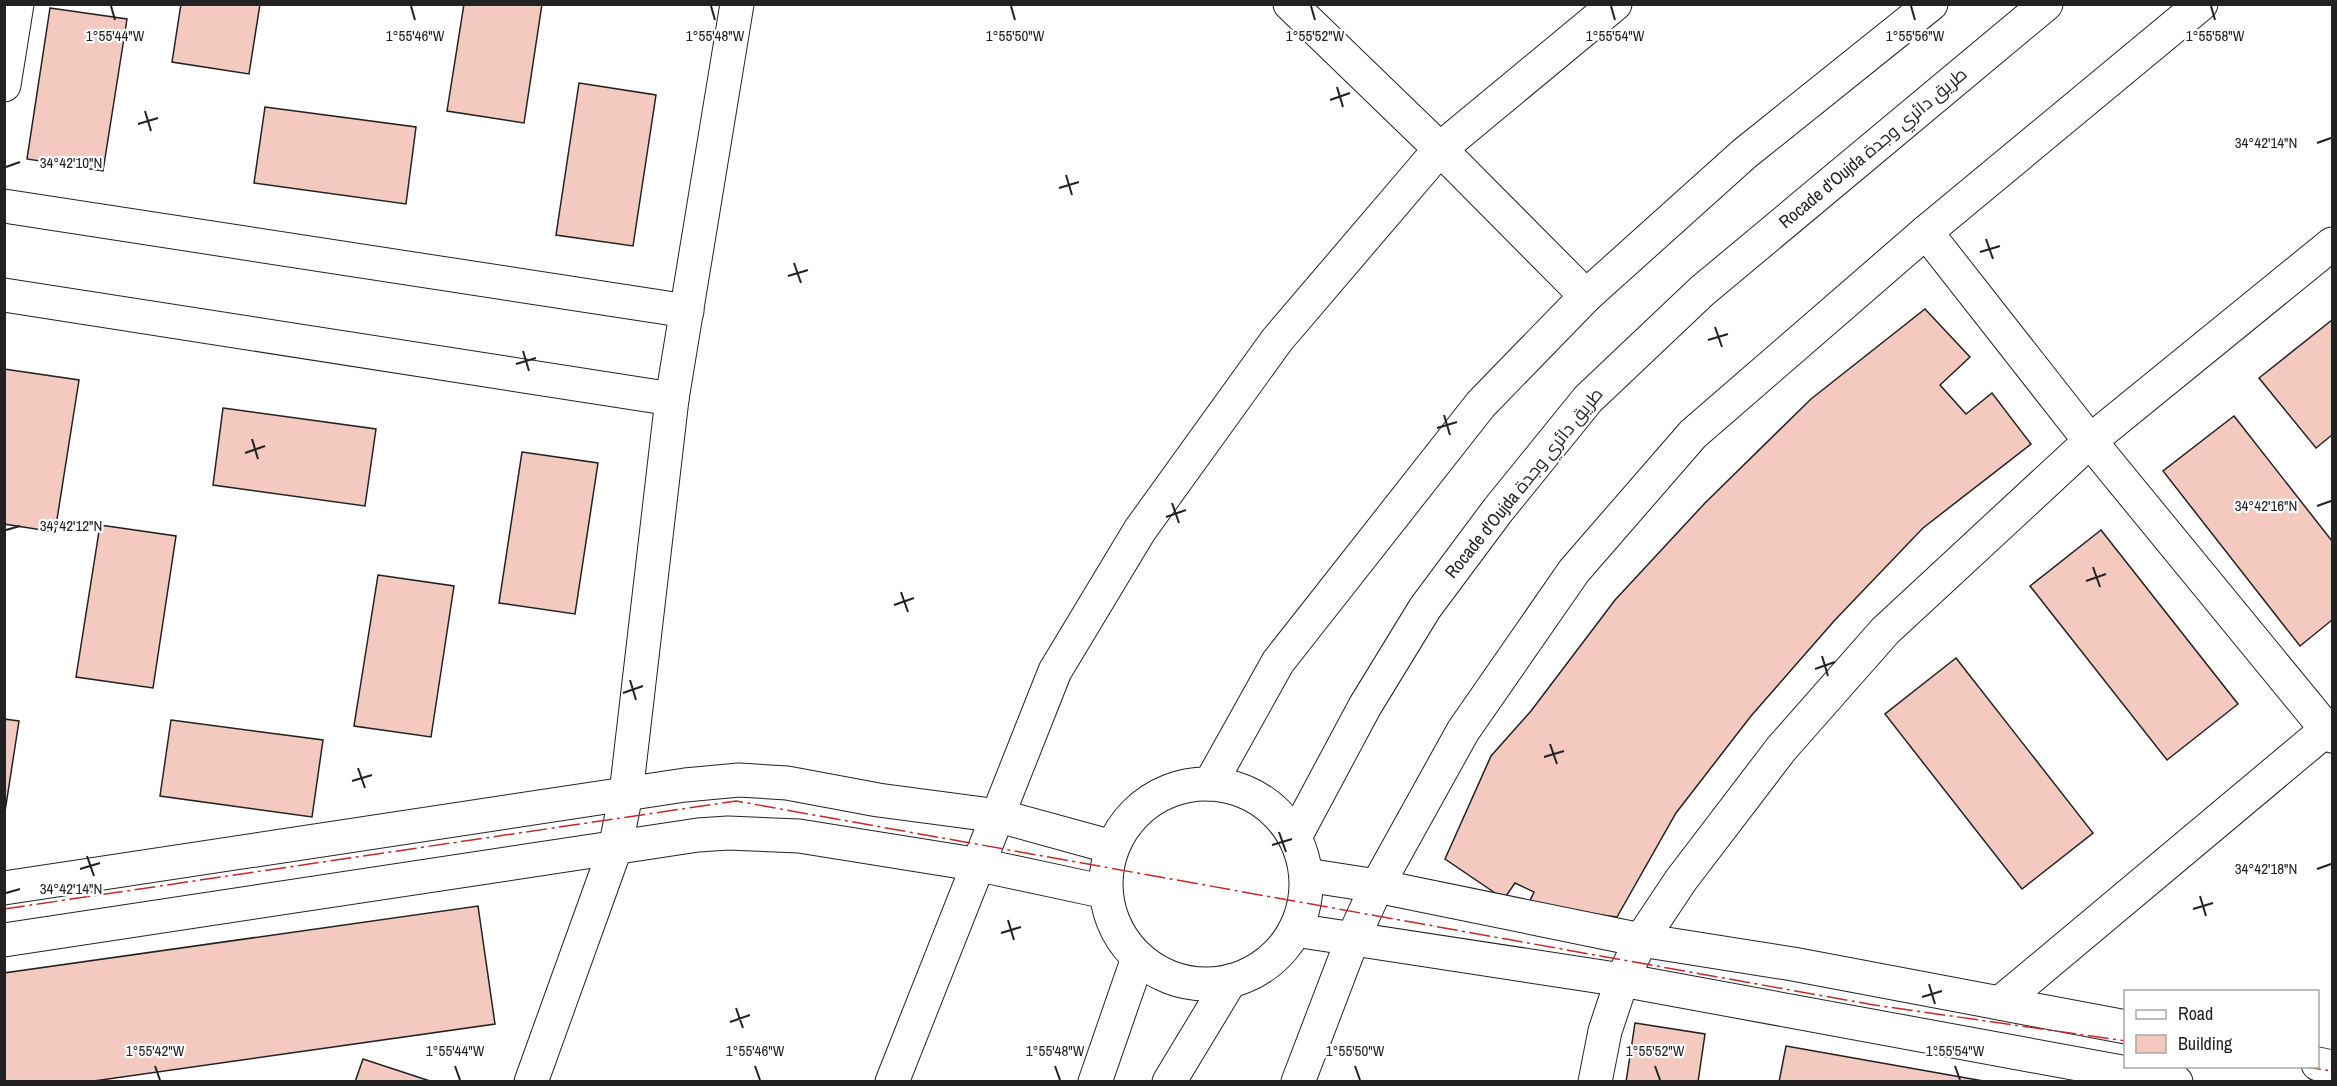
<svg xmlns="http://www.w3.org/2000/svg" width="2337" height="1086" font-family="'Archivo Narrow',Cairo,sans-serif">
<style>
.building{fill:#f3c9c0;stroke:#222;stroke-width:1.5}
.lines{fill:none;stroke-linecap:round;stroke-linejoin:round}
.street-casing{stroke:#222;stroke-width:35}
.highway-casing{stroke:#222;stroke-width:35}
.street{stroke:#fff;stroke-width:33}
.highway{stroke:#fff;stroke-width:33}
.power{stroke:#c62828;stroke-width:1.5;stroke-dasharray:21 4.5 3 4.5;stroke-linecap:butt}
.ticks{fill:none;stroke:#222;stroke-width:2}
.labels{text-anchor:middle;stroke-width:4.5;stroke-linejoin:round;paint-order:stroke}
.street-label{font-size:18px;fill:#222;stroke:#fff}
.ticks-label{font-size:15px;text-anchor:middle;fill:#222;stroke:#fff;stroke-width:4.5;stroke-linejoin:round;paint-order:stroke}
</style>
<rect width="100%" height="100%" fill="#fff"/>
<!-- building -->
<g class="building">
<polygon points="181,4 260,4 249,74 172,62"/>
<polygon points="464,4 542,4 524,123 447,111"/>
<polygon points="50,8 127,19 103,171 27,159"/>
<polygon points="579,83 656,95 633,246 556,235"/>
<polygon points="265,107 416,127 406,204 254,183"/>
<polygon points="1925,309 1970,357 1940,385 1966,414 1992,393 2031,444 1923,528 1834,621 1751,716 1676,813 1617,917 1528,905 1534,892 1515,883 1504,899 1445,859 1491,756 1531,711 1615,600 1705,503 1811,399"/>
<polygon points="2332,320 2332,435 2316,448 2259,378"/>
<polygon points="4,369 79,380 55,532 4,524"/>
<polygon points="223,408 376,429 365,506 213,485"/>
<polygon points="2234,416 2332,541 2332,620 2300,646 2163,471"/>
<polygon points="522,452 598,463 575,614 499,603"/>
<polygon points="100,525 176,536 153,688 76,677"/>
<polygon points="2101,530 2238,704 2167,760 2030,586"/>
<polygon points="378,575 454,586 431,737 354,726"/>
<polygon points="1956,658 2093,833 2022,889 1885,714"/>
<polygon points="4,719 19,721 4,818"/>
<polygon points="171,720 323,740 312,817 160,796"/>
<polygon points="478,906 495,1024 87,1082 4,1082 4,973"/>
<polygon points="1635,1023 1705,1034 1698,1082 1626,1082"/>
<polygon points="1786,1046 1989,1082 1779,1082"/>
<polygon points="363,1059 433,1082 355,1082"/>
</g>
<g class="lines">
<defs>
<g id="street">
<polyline points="1290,4 1440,149 1586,296"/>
<polyline points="4,85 17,4"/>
<polyline points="4,206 687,311"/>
<polyline points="1926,232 2090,441 2332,736"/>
<polyline points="4,295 672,399"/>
<polyline points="1306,875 1377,886 1641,940 1793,964 2126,1027"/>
<polyline points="4,888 685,785 739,780 787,783 878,800 999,816 1112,847"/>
<polyline points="1295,930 1622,980 2176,1082"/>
<polyline points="4,940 698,835 728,833 799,836 980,865 1106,892"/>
<polyline points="2000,1003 2332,725"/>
<polyline points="2318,1064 2332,1067"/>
<polyline points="531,1082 615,849 626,794 672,399 737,4"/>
<polyline points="892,1082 1055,671 1140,530 1277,340 1440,149 1615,4"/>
<polyline points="1298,1082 1353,938 1377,886 1463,731 1574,571 1693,434 1926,232 2201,4"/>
<polyline points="1595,1082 1605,1031 1622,980 1641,940 1681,880 1781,749 1885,631 2090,441 2332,244"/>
</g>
<g id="highway">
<polyline points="1210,784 1278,662 1481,404 1586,296 1744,154 1931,4"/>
<circle cx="1206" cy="884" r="100"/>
<polyline points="1295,837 1365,706 1425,608 1498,510 1588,399 1702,291 2046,4"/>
<polyline points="1095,1082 1138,958"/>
<polyline points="1169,1082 1230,981"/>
</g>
</defs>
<!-- street casing -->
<use href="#street" class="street-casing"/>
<!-- highway casing -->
<use href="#highway" class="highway-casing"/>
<!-- street -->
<use href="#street" class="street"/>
<!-- highway -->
<use href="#highway" class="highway"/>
<!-- power -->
<g class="power">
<polyline points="4,909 736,801 1874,1005 2126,1041"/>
<polyline points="2300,1066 2332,1071"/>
</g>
</g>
<!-- ticks -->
<path class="ticks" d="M111 6 115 20M411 6 415 20M711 6 715 20M1011 6 1015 20M1311 6 1315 20M1611 6 1615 20M1911 6 1915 20M2211 6 2215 20M1337 87 1343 107M1330 100 1350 93M145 111 151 131M138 124 158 118M2317 143 2331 138M6 167 20 162M1066 175 1072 195M1059 188 1079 182M1986 239 1993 259M1980 252 2000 246M794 263 801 283M788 276 808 270M1715 327 1722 347M1708 340 1728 334M523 351 529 371M516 364 536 358M1444 415 1450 435M1437 428 1457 422M252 439 258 459M245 453 265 446M1172 503 1179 523M2317 506 2331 501M1166 517 1186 510M6 530 20 526M2093 567 2100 587M2086 581 2106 574M901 592 908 612M894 605 914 598M1822 656 1828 676M1815 669 1835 662M630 680 636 700M623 693 643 686M1550 744 1557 764M1544 757 1564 751M358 768 365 788M352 781 372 775M1279 832 1286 852M1272 845 1292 839M87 856 94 876M80 869 100 863M2317 869 2331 864M6 893 20 889M2200 896 2206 916M2193 909 2213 903M1008 920 1014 940M1001 933 1021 927M1929 984 1935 1004M1922 997 1942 991M736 1008 743 1028M730 1022 750 1015M155 1066 160 1080M455 1066 460 1080M755 1066 760 1080M1055 1066 1060 1080M1355 1066 1360 1080M1655 1066 1660 1080M1955 1066 1960 1080"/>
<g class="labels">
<!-- street labels -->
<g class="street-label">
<text transform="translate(1873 148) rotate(-40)" y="6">Rocade d'Oujda طريق دائري وجدة</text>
<text transform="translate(1524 483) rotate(-51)" y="6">Rocade d'Oujda طريق دائري وجدة</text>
</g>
</g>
<g class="ticks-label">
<text x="115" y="41">1°55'44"W</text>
<text x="415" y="41">1°55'46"W</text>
<text x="715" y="41">1°55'48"W</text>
<text x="1015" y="41">1°55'50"W</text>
<text x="1315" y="41">1°55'52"W</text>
<text x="1615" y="41">1°55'54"W</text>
<text x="1915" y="41">1°55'56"W</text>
<text x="2215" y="41">1°55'58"W</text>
<text x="2266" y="148">34°42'14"N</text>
<text x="71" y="168">34°42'10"N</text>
<text x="2266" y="511">34°42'16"N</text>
<text x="71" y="531">34°42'12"N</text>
<text x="2266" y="874">34°42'18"N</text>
<text x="71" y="894">34°42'14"N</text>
<text x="155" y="1056">1°55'42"W</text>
<text x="455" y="1056">1°55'44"W</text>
<text x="755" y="1056">1°55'46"W</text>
<text x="1055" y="1056">1°55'48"W</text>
<text x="1355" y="1056">1°55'50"W</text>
<text x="1655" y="1056">1°55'52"W</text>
<text x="1955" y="1056">1°55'54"W</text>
</g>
<!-- border -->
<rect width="2337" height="1086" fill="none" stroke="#222222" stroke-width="12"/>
<!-- legend -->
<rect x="2124" y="990" width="195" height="78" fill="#ffffff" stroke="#a7a7a7" stroke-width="1.5"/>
<rect x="2136" y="1010" width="30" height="9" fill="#ffffff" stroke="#a7a7a7" stroke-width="1.5"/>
<text x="2178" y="1020" font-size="18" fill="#222222">Road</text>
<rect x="2136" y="1035" width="30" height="18" fill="#f3c9c0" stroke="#a7a7a7" stroke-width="1.5"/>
<text x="2178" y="1050" font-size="18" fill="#222222">Building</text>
</svg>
